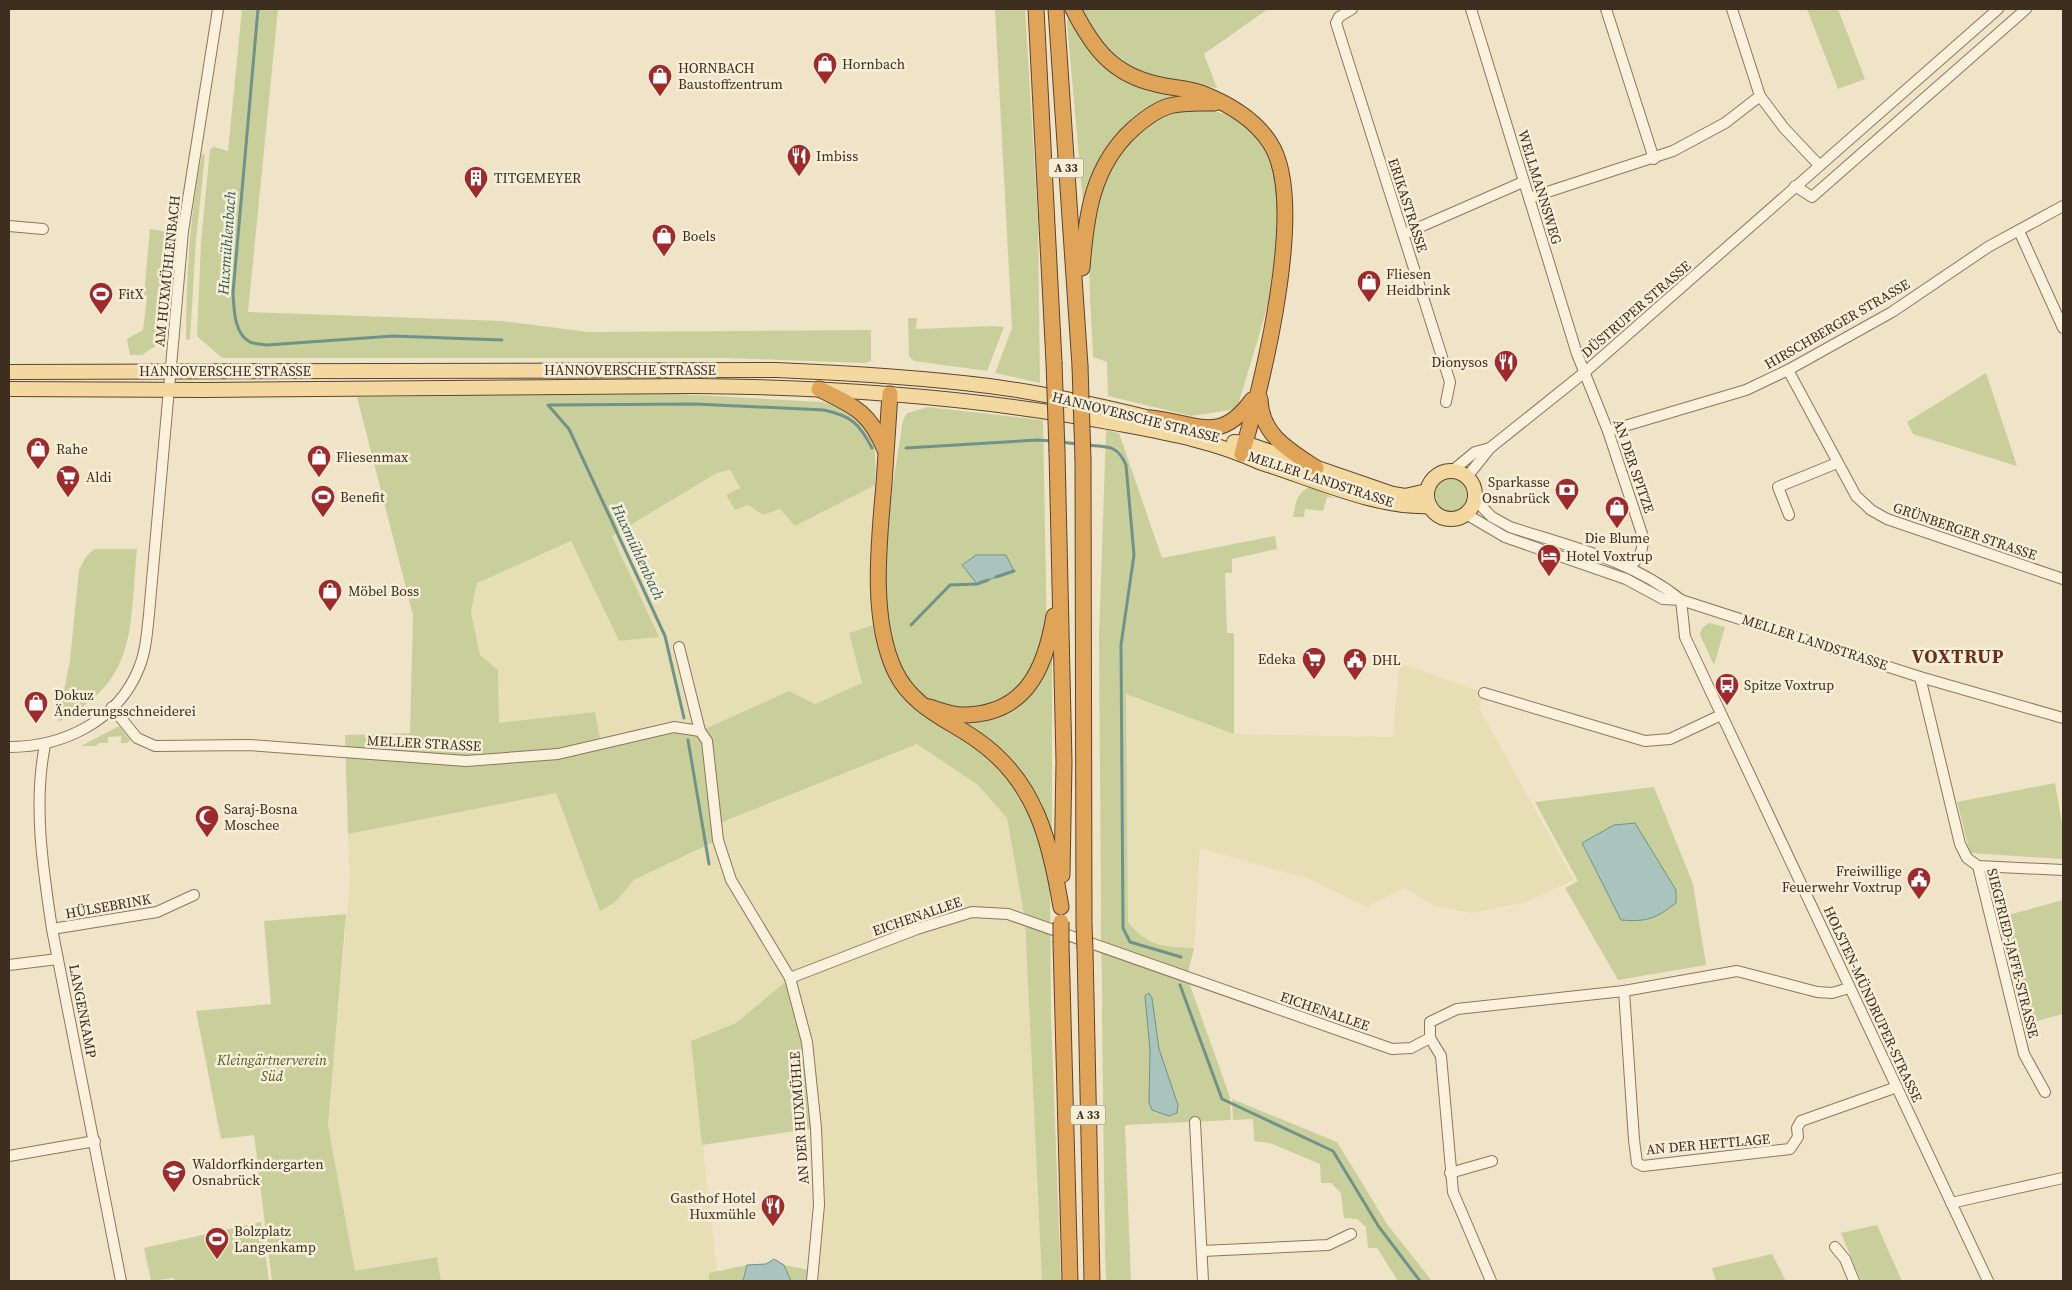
<svg xmlns="http://www.w3.org/2000/svg" width="2072" height="1290" font-family="'Source Serif 4',serif">
<style>
.farmland{fill:#e6deb5}
.green{fill:#c9cf9b}
.water{fill:#a9c4bc;stroke:#6f938a}
.lines{fill:none;stroke-linecap:round;stroke-linejoin:round}
.stream{stroke:#6f938a;stroke-width:3}
.minor-casing{stroke:#8d765c;stroke-width:12}
.major-casing{stroke:#5b4430;stroke-width:16}
.highway-casing{stroke:#5b4430;stroke-width:17}
.minor{stroke:#faf1dc;stroke-width:10}
.major{stroke:#f3d9a0;stroke-width:14}
.highway{stroke:#e0a458;stroke-width:15}
.highway-bridge-casing{stroke:#5b4430;stroke-width:17;stroke-linecap:butt}
.highway-bridge{stroke:#e0a458;stroke-width:15}
.labels{text-anchor:middle;stroke-width:5;stroke-linejoin:round;paint-order:stroke}
.shield{fill:#f7eed8;stroke:#756857;stroke-width:1}
.shield-label{font-size:12px;font-weight:bold;fill:#3d2e20}
.poi-label{font-size:14px;fill:#3d2e20;stroke:#f7eed8;text-anchor:start}
.street-label{font-size:14px;fill:#3d2e20;stroke:#f7eed8}
.park-label{font-size:14px;font-style:italic;fill:#4d5a26;stroke:#f7eed8}
.water-label{font-size:15px;font-style:italic;fill:#2f5d5a;stroke:#f7eed8}
.district-label{font-size:19px;font-weight:bold;letter-spacing:1px;fill:#6b2e1e;stroke:#f7eed8}
</style>
<rect width="100%" height="100%" fill="#f0e4c8"/>
<!-- farmland -->
<g class="farmland">
<polygon points="730,470 748,505 763,515 780,509 795,526 875,485 871,576 873,625 849,633 862,683 815,704 789,691 700,731 601,744 595,712 499,724 498,670 480,655 471,612 477,583 571,541 619,641 658,637 612,536 717,473"/>
<polygon points="1399,663 1484,693 1479,708 1574,880 1526,902 1471,913 1432,905 1404,888 1367,907 1309,879 1200,848 1194,948 1167,947 1140,937 1128,922 1126,694 1234,734 1393,737"/>
<polygon points="917,743 978,785 1007,818 1025,920 1042,1281 812,1281 816,1128 790,978 736,1023 691,1041 717,1271 709,1273 709,1281 441,1281 437,1257 355,1272 328,1125 350,881 348,834 556,793 600,910 615,902 634,880 718,841 716,824"/>
</g>
<!-- green -->
<g class="green">
<polygon points="242,9 278,9 248,312 503,321 589,332 871,330 871,361 865,363 725,358 222,358 197,336 201,242 210,149 214,147 228,151"/>
<polygon points="995,9 1025,9 1038,221 1040,383 995,373 1012,328"/>
<polygon points="1070,9 1123,73 1198,93 1168,107 1124,137 1085,225 1067,23"/>
<path d="M1081 9H1268L1204 54 1217 88C1143 76 1119 80 1081 9Z"/>
<polygon points="1807,9 1838,9 1865,79 1838,89"/>
<path d="M1194 107C1217 111 1240 116 1256 133 1286 165 1280 252 1271 292 1261 332 1248 370 1237 409L1191 416 1108 396 1107 362 1093 357C1091 287 1076 201 1125 143 1129 137 1137 133 1143 129 1164 114 1169 111 1194 107Z"/>
<path d="M202 154 205 155 196 240 190 340 186 339C186 278 190 214 202 154Z"/>
<polygon points="150,229 170,232 157,345 142,355 130,355 127,339 143,330 147,296 144,295"/>
<polygon points="908,318 917,318 916,329 994,326 1004,327 987,371 914,361 909,356"/>
<polygon points="1986,373 2017,466 1913,434 1907,422"/>
<polygon points="134,376 134,379 9,380 9,377"/>
<path d="M676 394 822 402C876 413 877 438 875 485L795 526 780 509 763 515 748 505 735 510 726 495 740 488 730 470 717 473 612 536 659 637 619 641 571 541 477 583 471 612 480 655 498 670 499 723 595 712 601 743 674 727 700 731 789 691 815 704 862 683 849 633 873 625 879 652 891 679 907 703 927 718 986 751 1036 816 1050 883 1051 1014 1061 1281H1042L1025 920 1007 818 978 785 917 744 717 824 718 840 634 880 615 902 600 911 556 793 348 834 345 735 410 733 413 615 357 397Z"/>
<path d="M928 407 1043 420 1047 639C1045 646 1044 655 1040 661 1037 668 1012 697 1005 701 1000 703 993 704 987 706 969 711 956 709 939 703 855 672 893 487 903 420L907 413Z"/>
<path d="M1106 430 1119 433 1162 558 1275 536 1277 549 1232 559V573H1225L1227 633H1234V734L1126 694 1128 922C1147 946 1164 947 1194 948L1187 977 1230 1097 1231 1120 1125 1125 1131 1281H1106L1105 1254 1102 1015C1103 981 1100 947 1101 912L1099 637Z"/>
<circle cx="1451" cy="495" r="16"/>
<path d="M1311 487 1335 498 1327 497 1323 511 1305 509 1304 517H1293C1295 504 1297 491 1311 487Z"/>
<path d="M94 549H137C129 629 139 680 58 722L70 660 79 570 85 558Z"/>
<polygon points="1709,623 1725,627 1714,665 1700,635 1702,628"/>
<polygon points="1052,656 1052,832 1041,801 1014,764 949,718 1016,707 1039,684"/>
<polygon points="119,726 130,740 127,743 121,743 121,736 108,737 108,743 99,743 96,746 81,746"/>
<polygon points="2055,783 2063,830 2063,859 1970,853 1957,802"/>
<polygon points="1654,787 1693,884 1706,965 1618,980 1565,888 1578,881 1535,802"/>
<polygon points="2063,900 2063,1014 2029,1023 2001,917"/>
<polygon points="346,914 328,1125 355,1271 437,1257 441,1281 272,1281 254,1135 221,1139 196,1011 271,1004 264,921"/>
<polygon points="790,978 807,1042 816,1128 702,1145 691,1041 736,1023"/>
<polygon points="1232,1099 1337,1142 1387,1224 1432,1281 1398,1281 1377,1248 1368,1248 1366,1227 1357,1219 1344,1218 1341,1193 1331,1183 1321,1183 1320,1164 1270,1143 1254,1141 1253,1119 1233,1120"/>
<polygon points="261,1222 269,1281 175,1281 174,1278 151,1281 144,1248"/>
<polygon points="1877,1225 1902,1281 1861,1281 1841,1233"/>
<polygon points="1772,1254 1786,1281 1716,1281 1712,1268"/>
<polygon points="747,1265 743,1281 709,1281 709,1273"/>
<polygon points="784,1265 813,1271 812,1281 791,1281"/>
</g>
<!-- water -->
<g class="water">
<polygon points="976,555 1006,555 1014,571 977,584 962,565"/>
<path d="M1635 823 1676 890V903C1655 919 1647 922 1621 920L1582 843 1614 825Z"/>
<polygon points="1149,993 1152,998 1159,1049 1178,1105 1177,1113 1169,1116 1152,1110 1149,1103 1150,1050 1145,996"/>
<polygon points="774,1259 784,1265 791,1281 743,1281 747,1265 766,1264"/>
</g>
<g class="lines">
<!-- stream -->
<g class="stream">
<path d="M258 9 233 293C234 309 234 334 250 342 254 344 262 344 267 345L393 336 502 340"/>
<polyline points="548,405 569,429 665,636 684,718"/>
<path d="M549 405 695 404 824 410C851 416 859 423 872 448"/>
<polyline points="1061,442 1077,444"/>
<path d="M1086 445C1107 447 1117 444 1126 465L1134 555 1121 645 1123 928 1130 942 1181 957"/>
<polyline points="906,448 1038,440 1052,441"/>
<polyline points="996,577 1014,571"/>
<polyline points="911,625 950,585 977,584 988,580"/>
<polyline points="688,740 709,864"/>
<polyline points="1180,985 1222,1099 1333,1151 1379,1227 1420,1281"/>
</g>
<defs>
<g id="minor">
<polyline points="1352,9 1339,17 1336,23 1450,382 1446,402"/>
<path d="M1471 9 1577 354 1608 431 1643 537C1643 551 1640 558 1629 567"/>
<polyline points="1606,9 1654,159"/>
<polyline points="1732,9 1760,96"/>
<polyline points="1795,186 1812,197 2026,9"/>
<polyline points="1529,198 1673,151 1725,123 1760,96 1784,128 1819,165"/>
<polyline points="9,226 43,229"/>
<polyline points="2019,231 2063,328"/>
<polyline points="1404,234 1523,182"/>
<polyline points="1788,370 1856,496 1871,510 1887,519 2063,579"/>
<polyline points="1608,431 1746,390 1788,370 1892,312 1988,247 2063,206"/>
<polyline points="1452,471 1475,452 1490,448"/>
<polyline points="1467,477 1490,448 1585,372 1998,9"/>
<path d="M1475 500 1492 517 1510 527C1568 546 1632 560 1681 600"/>
<polyline points="1466,514 1505,537 1626,579 1663,599 1681,600 1920,677 2063,718"/>
<polyline points="1789,515 1778,487 1837,463"/>
<polyline points="1681,600 1685,637 1988,1281"/>
<polyline points="679,647 700,731 707,741 718,840 731,880 790,978 807,1042 816,1128 819,1205 812,1281"/>
<polyline points="1920,677 1960,844 1967,858 1978,866 2024,1054 2045,1092"/>
<polyline points="1484,693 1645,741 1670,739 1721,715"/>
<polyline points="112,707 137,738 155,746 249,745 466,761 558,754 674,727 700,731"/>
<path d="M45 745C33 804 43 870 52 929L121 1281"/>
<path d="M9 747C63 747 118 721 139 668 146 651 147 632 149 614L183 231 218 9"/>
<polyline points="1978,866 2063,870"/>
<polyline points="52,929 157,912 194,895"/>
<polyline points="9,965 58,959"/>
<polyline points="790,978 917,929 972,912 1008,914 1392,1049 1411,1048 1430,1038 1430,1022 1457,1009 1624,991 1737,971 1817,992 1832,993 1849,988"/>
<polyline points="1624,991 1634,1140 1637,1163 1643,1166 1790,1149 1798,1137 1797,1128 1801,1121 1897,1087"/>
<polyline points="1430,1038 1441,1056 1453,1192 1491,1281"/>
<polyline points="1195,1122 1203,1281"/>
<polyline points="9,1156 95,1141"/>
<polyline points="1450,1173 1492,1161"/>
<polyline points="1951,1203 2063,1178"/>
<polyline points="1835,1247 1845,1259 1854,1281"/>
<polyline points="1202,1251 1328,1245 1351,1234"/>
</g>
<g id="major">
<path d="M9 372 776 370C847 373 918 377 989 386 1043 393 1097 405 1150 418L1161 423"/>
<path d="M9 389 205 390 692 386C833 387 975 397 1114 423 1162 432 1215 441 1259 462 1311 478 1377 509 1430 506"/>
<polyline points="1234,442 1245,443 1393,494 1405,496 1427,491"/>
<circle cx="1451" cy="495" r="24"/>
</g>
<g id="highway">
<polyline points="1036,9 1054,362"/>
<polyline points="1056,9 1080,366"/>
<path d="M1073 9C1093 48 1112 74 1156 84 1171 88 1187 88 1201 93 1227 103 1254 118 1270 143 1309 202 1261 387 1242 454"/>
<path d="M1082 268C1086 216 1092 166 1133 129 1143 120 1156 110 1169 106 1183 102 1200 103 1215 103"/>
<path d="M819 389C854 406 870 412 885 450"/>
<path d="M890 394C888 424 886 454 884 484 879 542 870 618 895 671 912 707 947 719 977 740 1036 781 1050 841 1061 907"/>
<path d="M1260 399C1261 435 1289 450 1316 468"/>
<path d="M1150 418C1196 422 1219 446 1252 400"/>
<polyline points="1057,452 1064,762 1062,875"/>
<polyline points="1083,459 1084,925"/>
<path d="M929 707C939 710 952 715 962 715 1025 715 1045 670 1054 616"/>
<polyline points="1061,943 1070,1281"/>
<polyline points="1085,949 1092,1281"/>
</g>
</defs>
<!-- minor casing -->
<use href="#minor" class="minor-casing"/>
<!-- major casing -->
<use href="#major" class="major-casing"/>
<!-- highway casing -->
<use href="#highway" class="highway-casing"/>
<!-- minor -->
<use href="#minor" class="minor"/>
<!-- major -->
<use href="#major" class="major"/>
<!-- highway -->
<use href="#highway" class="highway"/>
<defs>
<g id="highway-bridge">
<polyline points="1054,362 1057,452"/>
<polyline points="1080,366 1083,459"/>
<polyline points="1061,922 1061,943"/>
<polyline points="1084,925 1085,949"/>
</g>
</defs>
<!-- highway-bridge casing -->
<use href="#highway-bridge" class="highway-bridge-casing"/>
<!-- highway-bridge -->
<use href="#highway-bridge" class="highway-bridge"/>
</g>
<!-- icons -->
<defs>
<symbol id="shop-pin" viewBox="-11 -11 22 30"><path d="M0 17L-7.5 6A9.5 9.5 0 1 1 7.5 6Z" fill="#9e2a2b" stroke="#f7eed8"/><path d="M-5-2.5h2.3a2.7 3.5 0 0 1 5.4 0H5L5.5 6h-11ZM-1.5-2.5h3a1.5 2.3 0 0 0-3 0Z" fill="#fff"/></symbol>
<symbol id="restaurant-pin" viewBox="-11 -11 22 30"><path d="M0 17L-7.5 6A9.5 9.5 0 1 1 7.5 6Z" fill="#9e2a2b" stroke="#f7eed8"/><path d="M-5-6h1v4h1v-4h1v4h1v-4h1v5L-1.5 .5V6h-2V.5L-5-1ZM5-6V6H3V1.5H1.5Q1.5-4 5-6Z" fill="#fff"/></symbol>
<symbol id="building-pin" viewBox="-11 -11 22 30"><path d="M0 17L-7.5 6A9.5 9.5 0 1 1 7.5 6Z" fill="#9e2a2b" stroke="#f7eed8"/><path d="M-4-6H4V6H1V3H-1V6H-4ZM-2.5-4.3h1.7v1.8h-1.7ZM.8-4.3h1.7v1.8H.8ZM-2.5-1h1.7V.8h-1.7ZM.8-1h1.7V.8H.8Z" fill="#fff"/></symbol>
<symbol id="stadium-pin" viewBox="-11 -11 22 30"><path d="M0 17L-7.5 6A9.5 9.5 0 1 1 7.5 6Z" fill="#9e2a2b" stroke="#f7eed8"/><path d="M0-5a6.5 5 0 1 0 0 10a6.5 5 0 1 0 0-10ZM-3.5-1.8h7v3.6h-7Z" fill="#fff"/></symbol>
<symbol id="supermarket-pin" viewBox="-11 -11 22 30"><path d="M0 17L-7.5 6A9.5 9.5 0 1 1 7.5 6Z" fill="#9e2a2b" stroke="#f7eed8"/><path d="M-6-5.5h2.5l.6 2H6L4.5 2H-2.5L-4.4-4H-6ZM-1.5 3.2a1.3 1.3 0 1 0 .1 0ZM3 3.2a1.3 1.3 0 1 0 .1 0Z" fill="#fff"/></symbol>
<symbol id="bank-pin" viewBox="-11 -11 22 30"><path d="M0 17L-7.5 6A9.5 9.5 0 1 1 7.5 6Z" fill="#9e2a2b" stroke="#f7eed8"/><path d="M-6-4H6V4H-6ZM0-2.3a2.3 2.3 0 1 0 0 4.6a2.3 2.3 0 1 0 0-4.6Z" fill="#fff"/></symbol>
<symbol id="hotel-pin" viewBox="-11 -11 22 30"><path d="M0 17L-7.5 6A9.5 9.5 0 1 1 7.5 6Z" fill="#9e2a2b" stroke="#f7eed8"/><path d="M-6-4.5h1.5V1H6V5H4.5V3h-9V5H-6ZM-4 0a1.8 1.8 0 1 1 3.6 0ZM.5 0V-2.5h3Q6-2.5 6 0Z" fill="#fff"/></symbol>
<symbol id="civic-pin" viewBox="-11 -11 22 30"><path d="M0 17L-7.5 6A9.5 9.5 0 1 1 7.5 6Z" fill="#9e2a2b" stroke="#f7eed8"/><path d="M-.6-6.5H3V-4.5H.6V-3L4-1V1h2V6H-6V1h2V-1L-.6-3ZM-1.2 2.5V6h2.4V2.5Z" fill="#fff"/></symbol>
<symbol id="bus-pin" viewBox="-11 -11 22 30"><path d="M0 17L-7.5 6A9.5 9.5 0 1 1 7.5 6Z" fill="#9e2a2b" stroke="#f7eed8"/><path d="M-5-6H5V4H4V6H2V4H-2V6H-4V4H-5ZM-3.5-4V0h7V-4ZM-3.5 1.2v1.5H-2V1.2ZM2 1.2v1.5H3.5V1.2Z" fill="#fff"/></symbol>
<symbol id="mosque-pin" viewBox="-11 -11 22 30"><path d="M0 17L-7.5 6A9.5 9.5 0 1 1 7.5 6Z" fill="#9e2a2b" stroke="#f7eed8"/><path d="M3.5-4.9A6 6 0 1 0 3.5 4.9A5 5 0 1 1 3.5-4.9Z" fill="#fff"/></symbol>
<symbol id="school-pin" viewBox="-11 -11 22 30"><path d="M0 17L-7.5 6A9.5 9.5 0 1 1 7.5 6Z" fill="#9e2a2b" stroke="#f7eed8"/><path d="M0-5L7-2L0 1L-7-2ZM-4 1L0 2.5L4 1V4Q0 6-4 4Z" fill="#fff"/></symbol>
</defs>
<g fill-rule="evenodd">
<use href="#shop-pin" x="811" y="50" width="28" height="38"/>
<use href="#shop-pin" x="646" y="62" width="28" height="38"/>
<use href="#restaurant-pin" x="785" y="142" width="28" height="38"/>
<use href="#building-pin" x="462" y="164" width="28" height="38"/>
<use href="#shop-pin" x="650" y="222" width="28" height="38"/>
<use href="#shop-pin" x="1355" y="268" width="28" height="38"/>
<use href="#stadium-pin" x="87" y="280" width="28" height="38"/>
<use href="#restaurant-pin" x="1492" y="348" width="28" height="38"/>
<use href="#shop-pin" x="24" y="435" width="28" height="38"/>
<use href="#shop-pin" x="305" y="443" width="28" height="38"/>
<use href="#supermarket-pin" x="54" y="463" width="28" height="38"/>
<use href="#bank-pin" x="1553" y="476" width="28" height="38"/>
<use href="#stadium-pin" x="309" y="483" width="28" height="38"/>
<use href="#shop-pin" x="1603" y="494" width="28" height="38"/>
<use href="#hotel-pin" x="1535" y="542" width="28" height="38"/>
<use href="#shop-pin" x="316" y="577" width="28" height="38"/>
<use href="#supermarket-pin" x="1300" y="645" width="28" height="38"/>
<use href="#civic-pin" x="1341" y="646" width="28" height="38"/>
<use href="#bus-pin" x="1713" y="671" width="28" height="38"/>
<use href="#shop-pin" x="22" y="689" width="28" height="38"/>
<use href="#mosque-pin" x="193" y="803" width="28" height="38"/>
<use href="#civic-pin" x="1905" y="865" width="28" height="38"/>
<use href="#school-pin" x="160" y="1158" width="28" height="38"/>
<use href="#restaurant-pin" x="759" y="1192" width="28" height="38"/>
<use href="#stadium-pin" x="203" y="1225" width="28" height="38"/>
</g>
<g class="labels">
<!-- shield labels -->
<g class="shield">
<rect x="1048.5" y="158.5" width="35" height="19" rx="4"/>
<rect x="1070.5" y="1105.5" width="35" height="19" rx="4"/>
</g>
<g class="shield-label">
<text x="1066" y="172">A 33</text>
<text x="1088" y="1119">A 33</text>
</g>
<!-- poi labels -->
<g class="poi-label">
<text x="842" y="69">Hornbach</text>
<text x="678" y="73">HORNBACH<tspan x="678" dy="16">Baustoffzentrum</tspan></text>
<text x="816" y="161">Imbiss</text>
<text x="494" y="183">TITGEMEYER</text>
<text x="682" y="241">Boels</text>
<text x="1386" y="279">Fliesen<tspan x="1386" dy="16">Heidbrink</tspan></text>
<text x="118" y="299">FitX</text>
<text x="1488" y="367" text-anchor="end">Dionysos</text>
<text x="56" y="454">Rahe</text>
<text x="336" y="462">Fliesenmax</text>
<text x="86" y="482">Aldi</text>
<text x="1550" y="487" text-anchor="end">Sparkasse<tspan x="1550" dy="16">Osnabrück</tspan></text>
<text x="340" y="502">Benefit</text>
<text x="1617" y="543" text-anchor="middle">Die Blume</text>
<text x="1566" y="561">Hotel Voxtrup</text>
<text x="348" y="596">Möbel Boss</text>
<text x="1296" y="664" text-anchor="end">Edeka</text>
<text x="1372" y="665">DHL</text>
<text x="1744" y="690">Spitze Voxtrup</text>
<text x="54" y="700">Dokuz<tspan x="54" dy="16">Änderungsschneiderei</tspan></text>
<text x="224" y="814">Saraj-Bosna<tspan x="224" dy="16">Moschee</tspan></text>
<text x="1902" y="876" text-anchor="end">Freiwillige<tspan x="1902" dy="16">Feuerwehr Voxtrup</tspan></text>
<text x="192" y="1169">Waldorfkindergarten<tspan x="192" dy="16">Osnabrück</tspan></text>
<text x="756" y="1203" text-anchor="end">Gasthof Hotel<tspan x="756" dy="16">Huxmühle</tspan></text>
<text x="234" y="1236">Bolzplatz<tspan x="234" dy="16">Langenkamp</tspan></text>
</g>
<!-- street labels -->
<g class="street-label">
<text transform="translate(1540 187) rotate(73)" y="5">WELLMANNSWEG</text>
<text transform="translate(1408 205) rotate(72)" y="5">ERIKASTRASSE</text>
<text transform="translate(167 271) rotate(-84)" y="5">AM HUXMÜHLENBACH</text>
<text transform="translate(1636 309) rotate(-41)" y="5">DÜSTRUPER STRASSE</text>
<text transform="translate(1837 324) rotate(-30)" y="5">HIRSCHBERGER STRASSE</text>
<text x="630" y="375">HANNOVERSCHE STRASSE</text>
<text x="225" y="376">HANNOVERSCHE STRASSE</text>
<text transform="translate(1136 417) rotate(14)" y="5">HANNOVERSCHE STRASSE</text>
<text transform="translate(1634 466) rotate(71)" y="5">AN DER SPITZE</text>
<text transform="translate(1321 479) rotate(18)" y="5">MELLER LANDSTRASSE</text>
<text transform="translate(1965 531) rotate(19)" y="5">GRÜNBERGER STRASSE</text>
<text transform="translate(1815 642) rotate(18)" y="5">MELLER LANDSTRASSE</text>
<text transform="translate(424 743) rotate(3)" y="5">MELLER STRASSE</text>
<text transform="translate(108 906) rotate(-10)" y="5">HÜLSEBRINK</text>
<text transform="translate(917 916) rotate(-19)" y="5">EICHENALLEE</text>
<text transform="translate(2013 953) rotate(76)" y="5">SIEGFRIED-JAFFE-STRASSE</text>
<text transform="translate(1873 1004) rotate(65)" y="5">HOLSTEN-MÜNDRUPER-STRASSE</text>
<text transform="translate(83 1011) rotate(79)" y="5">LANGENKAMP</text>
<text transform="translate(1325 1011) rotate(19)" y="5">EICHENALLEE</text>
<text transform="translate(799 1118) rotate(-94)" y="5">AN DER HUXMÜHLE</text>
<text transform="translate(1708 1144) rotate(-5)" y="5">AN DER HETTLAGE</text>
</g>
<!-- park labels -->
<g class="park-label">
<text x="272" y="1065">Kleingärtnerverein<tspan x="272" dy="16">Süd</tspan></text>
</g>
<!-- water labels -->
<g class="water-label">
<text transform="translate(227 243) rotate(-86)" y="5">Huxmühlenbach</text>
<text transform="translate(638 552) rotate(65)" y="5">Huxmühlenbach</text>
</g>
<!-- district labels -->
<g class="district-label">
<text x="1958" y="663">VOXTRUP</text>
</g>
</g>
<!-- border -->
<rect width="2072" height="1290" fill="none" stroke="#3d2e20" stroke-width="20"/>
</svg>
